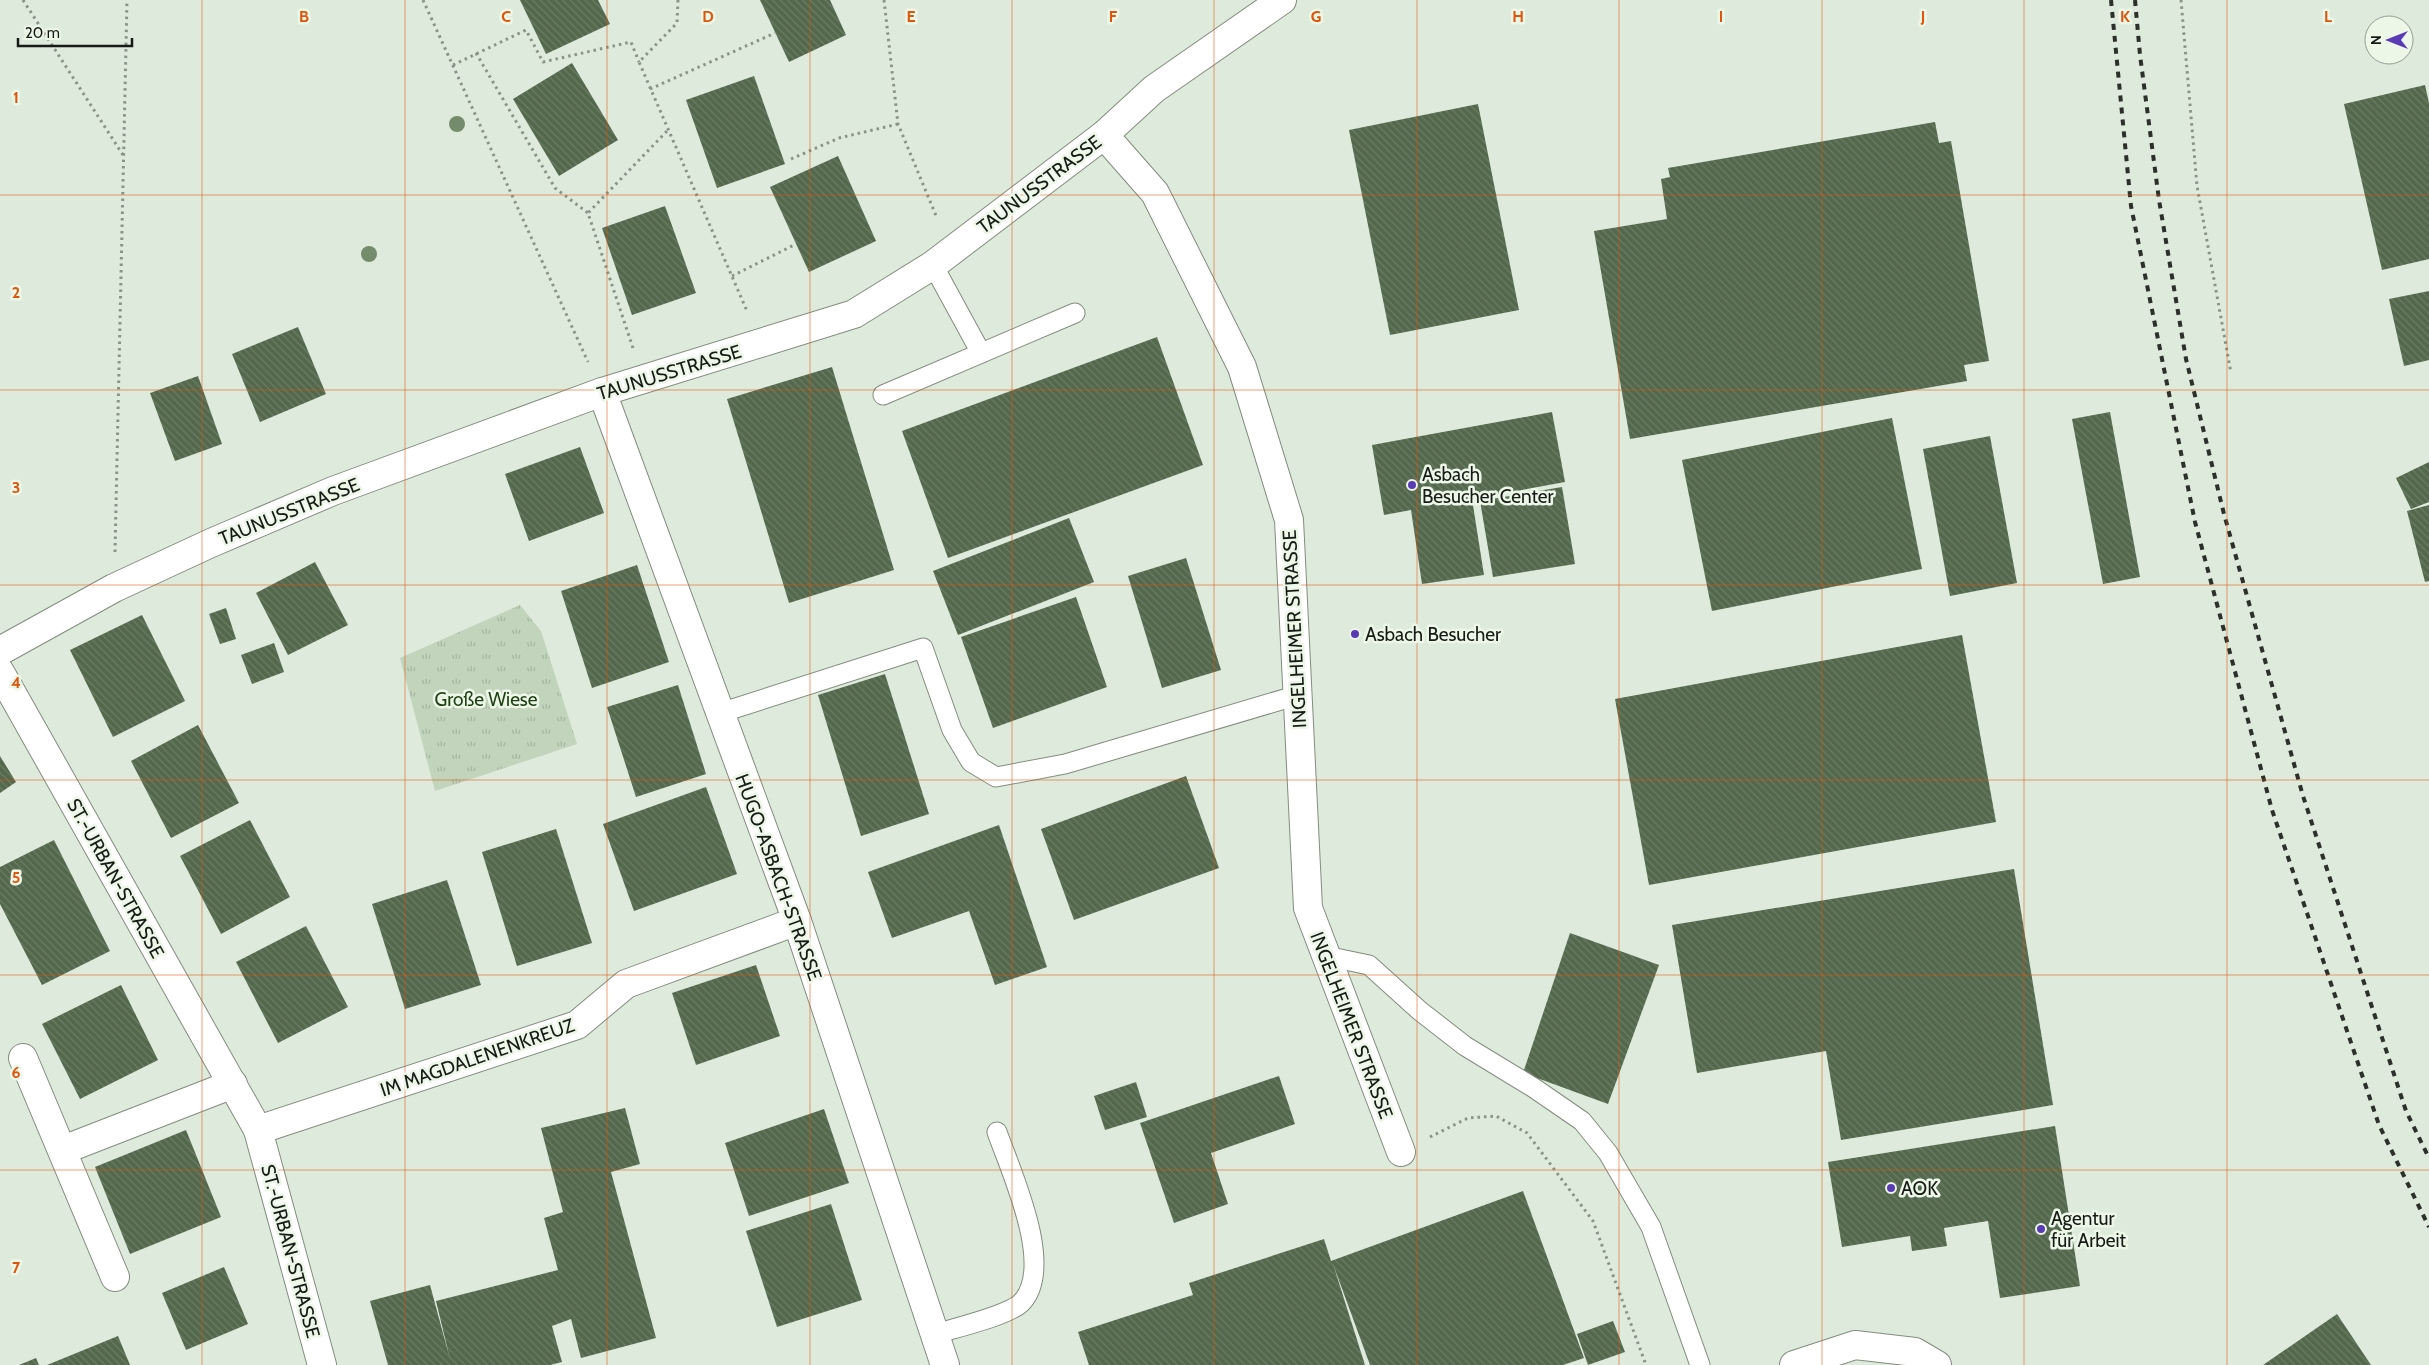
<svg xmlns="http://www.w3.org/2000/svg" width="2429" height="1365" font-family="Cabin,sans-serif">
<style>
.park{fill:url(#park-tufts)}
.building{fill:url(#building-back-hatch)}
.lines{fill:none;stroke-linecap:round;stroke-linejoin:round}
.lane-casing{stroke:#828d7f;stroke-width:21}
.street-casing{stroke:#828d7f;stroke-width:30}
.path{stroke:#8a9388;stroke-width:3;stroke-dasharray:2.5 4;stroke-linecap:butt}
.lane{stroke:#fff;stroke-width:19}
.street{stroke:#fff;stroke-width:28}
.rail{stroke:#2b302a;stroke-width:4;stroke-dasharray:6 6;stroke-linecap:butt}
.tree{fill:#748c6c}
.grid{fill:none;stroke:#de560c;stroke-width:1;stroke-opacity:0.55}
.poi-dot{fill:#593cb4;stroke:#ecf7e8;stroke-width:2}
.labels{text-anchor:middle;stroke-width:5;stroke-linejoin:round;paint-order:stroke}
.street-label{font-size:19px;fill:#171b16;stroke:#ecf7e8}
.poi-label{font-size:19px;fill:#171b16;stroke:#ecf7e8;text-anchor:start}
.park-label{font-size:19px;fill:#1e3f12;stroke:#ecf7e8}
.grid-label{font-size:16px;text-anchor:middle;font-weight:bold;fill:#de560c;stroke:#ecf7e8;stroke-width:5;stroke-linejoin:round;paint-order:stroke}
</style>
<defs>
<pattern id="park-tufts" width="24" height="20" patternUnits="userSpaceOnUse" patternTransform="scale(1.25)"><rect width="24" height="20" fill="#c2d4bc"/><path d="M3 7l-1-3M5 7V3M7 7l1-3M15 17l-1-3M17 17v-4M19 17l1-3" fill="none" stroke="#a6b5a1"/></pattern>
<pattern id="building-back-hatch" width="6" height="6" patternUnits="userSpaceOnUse" patternTransform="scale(1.25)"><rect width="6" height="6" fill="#53684c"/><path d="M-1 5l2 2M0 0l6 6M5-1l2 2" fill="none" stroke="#6c7d67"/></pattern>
</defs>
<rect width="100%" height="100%" fill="#deeadb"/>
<!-- park -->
<polygon class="park" points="520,605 541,631 577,744 435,791 400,658"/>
<!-- building -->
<g class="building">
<polygon points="520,0 598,0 610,24 546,54"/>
<polygon points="760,0 830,0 846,35 789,62"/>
<polygon points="572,63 618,140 559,176 513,99"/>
<polygon points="754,76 785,164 717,188 686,100"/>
<polygon points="2425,85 2429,103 2429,259 2382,270 2344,104"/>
<polygon points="1478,104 1519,310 1390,335 1349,130"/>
<polygon points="1935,122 1939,143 1951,141 1989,361 1964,365 1967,381 1630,439 1594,231 1667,219 1661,179 1670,177 1668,168"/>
<polygon points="838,156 876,241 809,272 770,187"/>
<polygon points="665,206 696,293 632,315 602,228"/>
<polygon points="2429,291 2429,360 2404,366 2389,299"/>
<polygon points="298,327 326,394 260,422 232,354"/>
<polygon points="1157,337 1203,465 948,558 902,431"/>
<polygon points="832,367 894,570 789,603 727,399"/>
<polygon points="198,376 222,444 175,461 150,393"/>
<polygon points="1552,412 1565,482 1472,499 1484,575 1422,584 1411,510 1384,515 1372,445"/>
<polygon points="2110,412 2140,577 2103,584 2072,419"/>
<polygon points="1892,418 1922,569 1712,611 1682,460"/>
<polygon points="1990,436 2017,583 1950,596 1923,449"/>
<polygon points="580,447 604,513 529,541 505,474"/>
<polygon points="2429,462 2429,502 2411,509 2396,478"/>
<polygon points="1562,487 1575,564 1493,577 1480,501"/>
<polygon points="2429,505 2429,581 2425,582 2407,511"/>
<polygon points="1069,518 1094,582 958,635 933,571"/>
<polygon points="1186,558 1221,670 1162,688 1128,576"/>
<polygon points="315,562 348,625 288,655 256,593"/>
<polygon points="637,565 669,662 592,688 561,591"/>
<polygon points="1076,597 1107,687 993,728 961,637"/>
<polygon points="226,608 236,639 220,644 209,614"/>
<polygon points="142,615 185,701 113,737 70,650"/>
<polygon points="1962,635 1996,822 1649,885 1615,699"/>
<polygon points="274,643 284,672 252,684 241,655"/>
<polygon points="885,674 929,814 861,836 818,695"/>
<polygon points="678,685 706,774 636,797 607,707"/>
<polygon points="198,725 239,803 171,838 131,761"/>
<polygon points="0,756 16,782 0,793"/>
<polygon points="1186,776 1219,868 1074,920 1041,829"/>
<polygon points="706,787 737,874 634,911 603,824"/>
<polygon points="250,820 290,897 221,934 180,856"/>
<polygon points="999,825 1047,967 995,985 969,911 892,938 868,872"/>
<polygon points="556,829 592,943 517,966 482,852"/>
<polygon points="54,840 110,951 42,985 0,904 0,867"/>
<polygon points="2014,869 2053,1105 1841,1140 1826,1051 1697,1073 1672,925"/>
<polygon points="447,880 481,985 405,1009 372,904"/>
<polygon points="306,926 348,1007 278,1043 236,962"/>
<polygon points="1570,933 1659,965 1608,1104 1523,1073"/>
<polygon points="756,965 780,1036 696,1065 672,993"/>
<polygon points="121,985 158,1060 80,1099 42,1024"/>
<polygon points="1279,1076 1295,1124 1211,1153 1228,1204 1174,1223 1140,1123"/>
<polygon points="1136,1082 1147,1117 1105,1130 1094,1096"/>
<polygon points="625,1108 640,1164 611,1172 656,1338 581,1358 571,1319 552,1326 562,1362 550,1365 388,1365 370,1301 430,1285 450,1359 436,1301 558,1270 544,1218 563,1212 541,1128"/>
<polygon points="824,1109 849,1183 749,1216 725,1143"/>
<polygon points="2055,1126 2080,1286 2000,1298 1988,1221 1944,1228 1947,1246 1912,1251 1910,1236 1842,1247 1828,1162"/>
<polygon points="186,1130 221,1217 130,1254 95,1167"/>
<polygon points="1523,1191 1584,1358 1563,1365 1370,1365 1333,1264 1365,1365 1089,1365 1078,1332 1193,1295 1189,1283 1324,1239 1331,1261"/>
<polygon points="831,1204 862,1300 777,1327 746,1231"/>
<polygon points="224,1267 248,1324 186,1350 162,1293"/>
<polygon points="2337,1314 2371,1365 2263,1365"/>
<polygon points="1613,1321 1625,1352 1588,1365 1577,1334"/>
<polygon points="118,1336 130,1365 47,1365"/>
<polygon points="36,1358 39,1365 19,1365"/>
</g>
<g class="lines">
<defs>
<g id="lane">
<polyline points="933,265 981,353"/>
<polyline points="883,395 1075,313"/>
<polyline points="720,713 923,648 952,730 971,762 996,777 1065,764 1298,695"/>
<polyline points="1326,956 1369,965 1420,1011 1465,1046 1534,1088 1582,1121 1608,1153 1651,1227 1700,1365"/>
<path d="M935 1334C955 1328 1007 1316 1021 1303 1056 1268 1011 1172 997 1132"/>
</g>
<g id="street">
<polyline points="1104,135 1155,193 1242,367 1289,520 1308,908 1401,1152"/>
<polyline points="602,392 797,921 945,1365"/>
<polyline points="0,651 114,588 211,543 333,491 602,392 854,314 933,265 1104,135 1154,89 1282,0"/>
<polyline points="0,672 258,1130 322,1365"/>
<polyline points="23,1058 115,1277"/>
<polyline points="258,1130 577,1025 626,984 797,921"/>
<polyline points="63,1150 233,1084"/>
<polyline points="1794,1365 1855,1345 1915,1352 1937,1365"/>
</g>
</defs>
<!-- lane casing -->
<use href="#lane" class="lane-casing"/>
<!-- street casing -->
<use href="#street" class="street-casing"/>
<!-- path -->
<g class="path">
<polyline points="23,0 123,155"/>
<polyline points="423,0 588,362"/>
<polyline points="678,0 677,23 639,62 747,311"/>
<polyline points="884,0 898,124 937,218"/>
<polyline points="2181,0 2197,186 2231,373"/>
<polyline points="476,53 555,188 588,213"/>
<polyline points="453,65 526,30 543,62 631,42 639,62"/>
<polyline points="650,89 775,33"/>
<polyline points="791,159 839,138 898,124"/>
<polyline points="732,276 796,244"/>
<polyline points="633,348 588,213 668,130"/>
<polyline points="115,552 127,0"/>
<polyline points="1430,1137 1468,1118 1496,1116 1527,1133 1593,1221 1646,1365"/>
</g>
<!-- lane -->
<use href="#lane" class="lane"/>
<!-- street -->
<use href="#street" class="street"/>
<!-- rail -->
<g class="rail">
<polyline points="2111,0 2131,206 2195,522 2272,810 2379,1125 2429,1227"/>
<polyline points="2135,0 2140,55 2159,200 2186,359 2224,514 2303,796 2406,1111 2429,1158"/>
</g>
</g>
<!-- trees -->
<g class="tree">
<circle cx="457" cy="124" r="8"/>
<circle cx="369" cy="254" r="8"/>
</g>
<!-- grid -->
<path class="grid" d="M202 0V1365M405 0V1365M607 0V1365M810 0V1365M1012 0V1365M1214 0V1365M1417 0V1365M1619 0V1365M1822 0V1365M2024 0V1365M2227 0V1365M0 195H2429M0 390H2429M0 585H2429M0 780H2429M0 975H2429M0 1170H2429"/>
<!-- markers -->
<g class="poi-dot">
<circle cx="1412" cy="485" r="5"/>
<circle cx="1355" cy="634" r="5"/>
<circle cx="1891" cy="1188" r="5"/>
<circle cx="2041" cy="1229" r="5"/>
</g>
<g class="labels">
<!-- street labels -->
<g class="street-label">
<text transform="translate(1039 184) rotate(-37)" y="7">TAUNUSSTRASSE</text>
<text transform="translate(669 372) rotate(-17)" y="7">TAUNUSSTRASSE</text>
<text transform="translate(289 511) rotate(-22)" y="7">TAUNUSSTRASSE</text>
<text transform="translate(1294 629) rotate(-93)" y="7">INGELHEIMER STRASSE</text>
<text transform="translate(779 877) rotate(70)" y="7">HUGO-ASBACH-STRASSE</text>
<text transform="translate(116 878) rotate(61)" y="7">ST.-URBAN-STRASSE</text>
<text transform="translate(1352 1025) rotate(69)" y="7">INGELHEIMER STRASSE</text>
<text transform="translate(477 1057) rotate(-19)" y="7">IM MAGDALENENKREUZ</text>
<text transform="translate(291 1251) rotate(75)" y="7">ST.-URBAN-STRASSE</text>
</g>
<!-- poi labels -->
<g class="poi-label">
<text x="1422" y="481">Asbach<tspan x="1422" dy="22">Besucher Center</tspan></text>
<text x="1365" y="641">Asbach Besucher</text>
<text x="1901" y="1195">AOK</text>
<text x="2051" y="1225">Agentur<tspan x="2051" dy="22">für Arbeit</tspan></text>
</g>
<!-- park labels -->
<g class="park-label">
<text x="486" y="706">Große Wiese</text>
</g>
</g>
<g class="grid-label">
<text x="304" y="22">B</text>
<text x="506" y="22">C</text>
<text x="708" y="22">D</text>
<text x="911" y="22">E</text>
<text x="1113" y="22">F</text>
<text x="1316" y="22">G</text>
<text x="1518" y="22">H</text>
<text x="1721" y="22">I</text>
<text x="1923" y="22">J</text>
<text x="2125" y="22">K</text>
<text x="2328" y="22">L</text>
<text x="16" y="103">1</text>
<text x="16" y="298">2</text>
<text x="16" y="493">3</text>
<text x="16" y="688">4</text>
<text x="16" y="883">5</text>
<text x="16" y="1078">6</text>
<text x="16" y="1273">7</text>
</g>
<!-- north arrow -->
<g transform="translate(2389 40) rotate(270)"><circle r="24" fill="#ecf7e8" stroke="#979f94"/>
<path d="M0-4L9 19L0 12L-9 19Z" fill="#593cb4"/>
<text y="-8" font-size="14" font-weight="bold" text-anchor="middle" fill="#171b16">N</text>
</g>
<!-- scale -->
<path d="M18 38v8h114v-8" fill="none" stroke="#171b16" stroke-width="2.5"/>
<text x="25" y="38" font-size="15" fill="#171b16" stroke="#ecf7e8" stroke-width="4" paint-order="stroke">20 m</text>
</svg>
